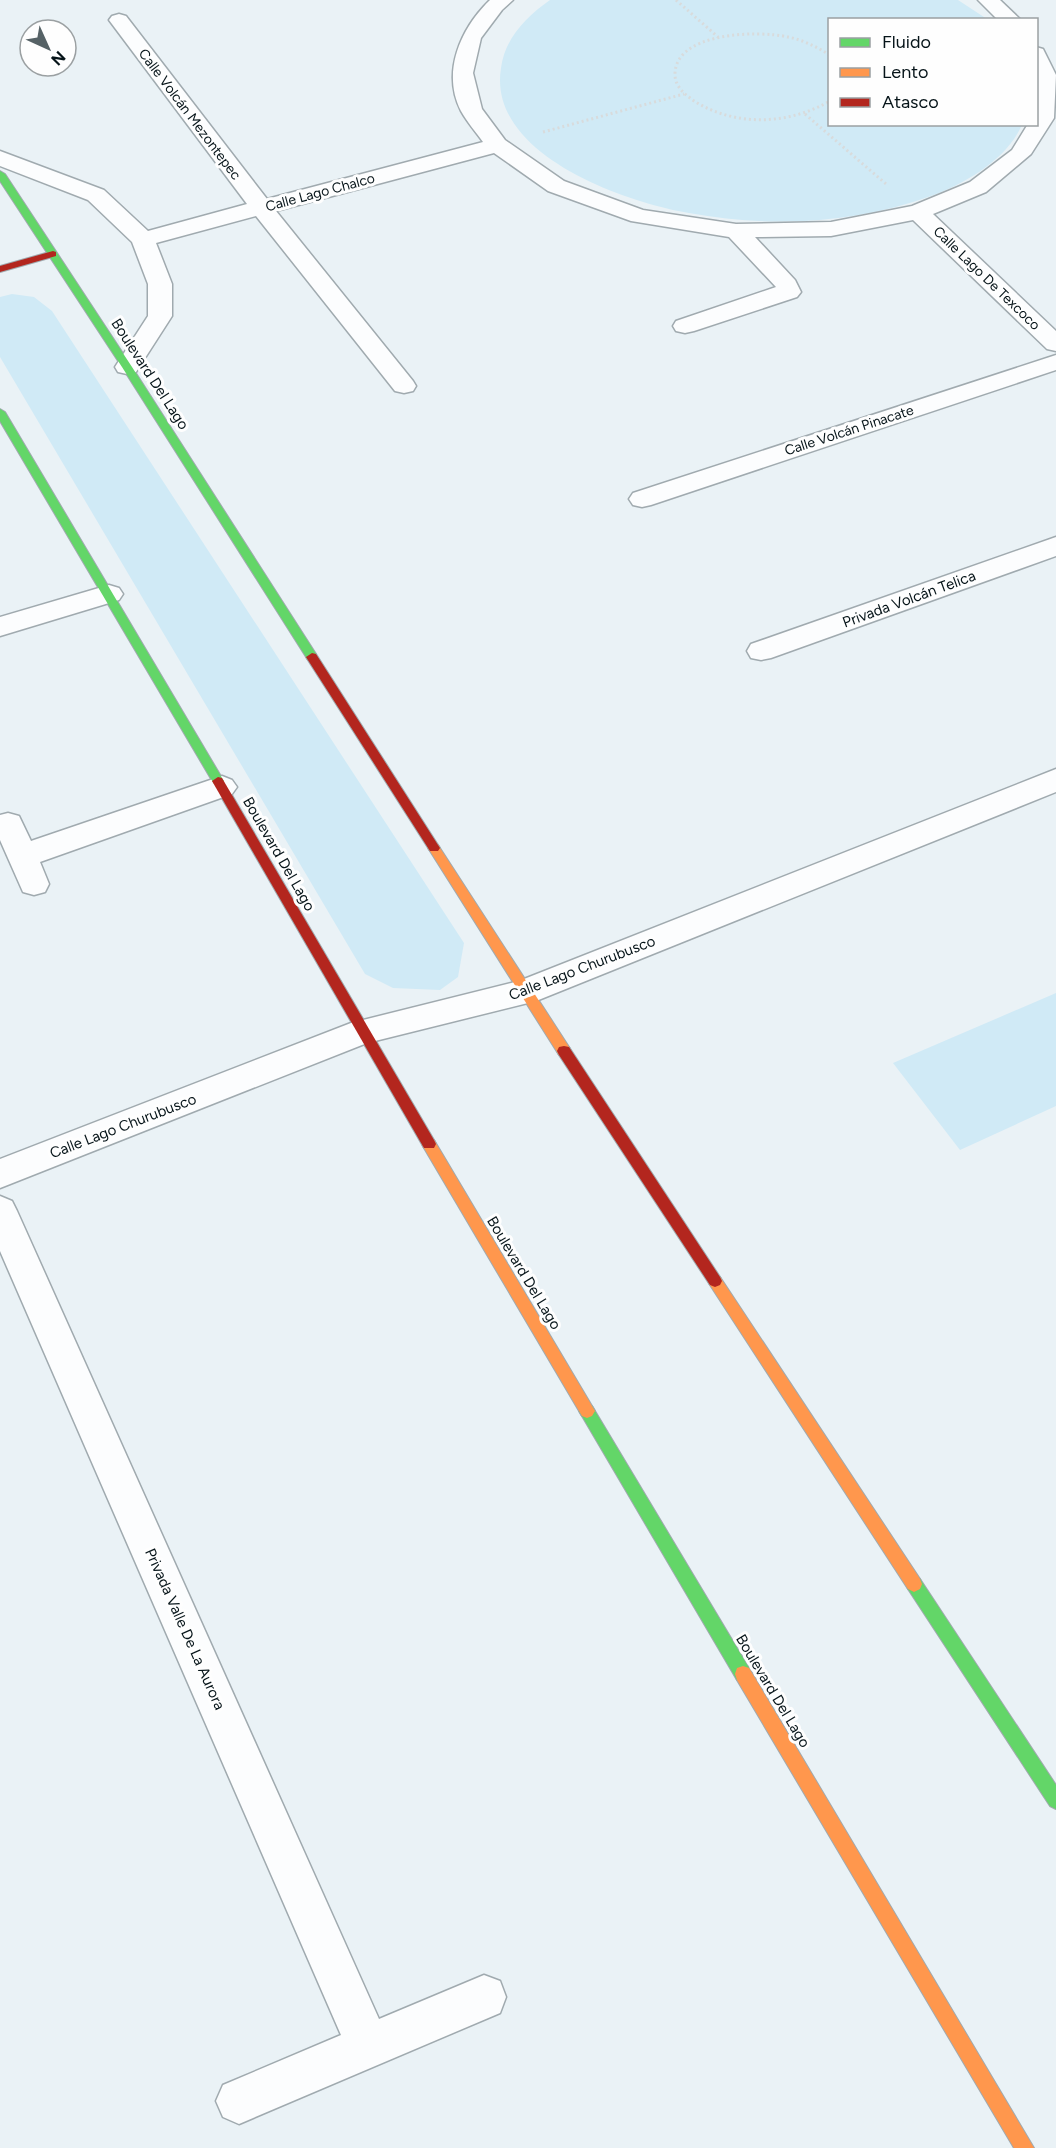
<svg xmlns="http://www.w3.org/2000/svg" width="1056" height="2148" font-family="Figtree,sans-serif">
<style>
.green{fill:#d0eaf6}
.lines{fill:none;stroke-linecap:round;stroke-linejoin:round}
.street-casing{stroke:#a0aaaf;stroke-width:3}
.fast-casing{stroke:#a0aaaf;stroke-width:2}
.slow-casing{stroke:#a0aaaf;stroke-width:2}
.jam-casing{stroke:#a0aaaf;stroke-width:2}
.path{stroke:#d8dbdc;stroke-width:3;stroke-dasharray:2 3;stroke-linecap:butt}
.street{fill:#fcfdfe;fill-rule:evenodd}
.fast{fill:#63d668;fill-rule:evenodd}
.slow{fill:#ff974d;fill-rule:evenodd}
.jam{fill:#b3261e;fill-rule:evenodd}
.labels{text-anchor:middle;stroke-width:6;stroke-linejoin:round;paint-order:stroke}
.far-street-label{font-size:14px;fill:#061419;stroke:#fefefe}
.street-label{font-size:15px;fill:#061419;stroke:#fefefe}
</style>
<rect width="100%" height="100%" fill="#eaf2f6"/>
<!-- green -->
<g class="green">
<path d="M550 0H958L987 19 830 20V124L1022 125C1006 160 966 183 931 196 855 224 769 228 689 213 624 202 487 154 501 68 505 38 526 17 550 0Z"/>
<polygon points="12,294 34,297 52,311 464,943 458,977 440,990 393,988 365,974 0,357 0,297"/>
<polygon points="1056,993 1056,1106 960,1150 893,1063"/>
</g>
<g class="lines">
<defs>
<g id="street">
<path d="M490 0H513L502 10 481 38 473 73 482 109 505 140 564 181 643 210 736 224 831 222 912 206 970 182 1012 150 1028 124H1036V47L1043 49 1056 75 1054 118 1031 154 986 192 933 214 1056 331V351L1047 349 913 220 831 236 755 237 795 280 801 292 797 297 694 331 685 333 676 331 673 326 676 321 776 287 729 237 631 221 548 191 494 153 276 211 413 381 416 386 413 391 404 393 395 391 256 216 156 243 172 284V316L136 372 127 374 118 372 115 367 148 316V284L132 242 88 200 0 166V151L104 190 148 231 247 204 109 20 112 16 119 14 126 16 267 199 483 142C476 132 467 122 461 111 441 72 461 28 490 0Z"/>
<polygon points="978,0 1000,0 1021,20 998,20"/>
<polygon points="1056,355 1056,370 651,505 642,507 633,505 629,499 633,493"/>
<polygon points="1056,537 1056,556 771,658 761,660 751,658 747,651 751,644"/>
<polygon points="109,585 119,588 123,594 119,600 0,636 0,617"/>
<polygon points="1056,769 1056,792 536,1001 367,1043 0,1188 0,1159 351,1023 519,981"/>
<polygon points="222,776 232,780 237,787 232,794 40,862 49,884 45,892 34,895 23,892 0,840 0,815 8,813 19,816 31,841"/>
<polygon points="0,1196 12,1201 17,1211 379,2019 484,1975 500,1981 506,1997 500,2013 239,2124 223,2117 216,2101 223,2085 341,2035 0,1251"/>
</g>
<g id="fast">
<polygon points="0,171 5,174 132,367 316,654 316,660 308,660 122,367 0,181"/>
<polygon points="0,409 5,412 222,778 224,781 222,784 214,784 0,421"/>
<polygon points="587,1404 592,1406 749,1668 751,1674 749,1680 743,1682 737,1680 582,1416 579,1411 582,1406"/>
<polygon points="914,1576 920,1579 1056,1785 1056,1809 1050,1806 908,1589 906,1584 908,1579"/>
</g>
<g id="slow">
<polygon points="434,843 438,845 569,1047 571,1051 569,1055 559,1055 430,851 428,848 430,845"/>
<polygon points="429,1138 434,1140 592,1406 595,1411 592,1416 587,1418 582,1416 424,1148 422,1144 424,1140"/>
<polygon points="715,1275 720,1277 920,1579 922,1584 920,1589 914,1592 908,1589 710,1285 708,1281 710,1277"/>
<polygon points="743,1666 749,1668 1034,2148 1014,2148 737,1680 735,1674 737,1668"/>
</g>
<g id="jam">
<polygon points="53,251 56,252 56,256 0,272 0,266"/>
<polygon points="312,653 316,654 438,845 440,848 438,851 430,851 306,657"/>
<polygon points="218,777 222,778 434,1140 436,1144 434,1148 424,1148 212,781"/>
<polygon points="564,1046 569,1047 720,1277 722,1281 720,1285 715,1287 710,1285 559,1055 557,1051 559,1047"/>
</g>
</defs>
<!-- street casing -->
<use href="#street" class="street-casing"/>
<!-- fast casing -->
<use href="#fast" class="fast-casing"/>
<!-- slow casing -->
<use href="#slow" class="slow-casing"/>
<!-- jam casing -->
<use href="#jam" class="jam-casing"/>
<!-- path -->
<g class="path">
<polyline points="676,0 718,37"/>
<path d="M830 55C817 47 803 40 788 37 758 30 673 32 675 76 676 88 686 95 694 101 736 127 788 125 830 101"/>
<polyline points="805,114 886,184"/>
<polyline points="543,132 684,94"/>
</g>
<!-- street -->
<use href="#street" class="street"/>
<!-- fast -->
<use href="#fast" class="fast"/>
<!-- slow -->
<use href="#slow" class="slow"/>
<!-- jam -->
<use href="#jam" class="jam"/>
</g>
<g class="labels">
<!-- far-street labels -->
<g class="far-street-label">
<text transform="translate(190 114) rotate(53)" y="5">Calle Volcán Mezontepec</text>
<text transform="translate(320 192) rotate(-15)" y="5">Calle Lago Chalco</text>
<text transform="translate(987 278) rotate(44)" y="5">Calle Lago De Texcoco</text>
<text transform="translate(849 430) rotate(-18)" y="5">Calle Volcán Pinacate</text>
</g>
<!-- street labels -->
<g class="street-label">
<text transform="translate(150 374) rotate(57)" y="5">Boulevard Del Lago</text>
<text transform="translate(909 599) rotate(-20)" y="5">Privada Volcán Telica</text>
<text transform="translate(279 854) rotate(60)" y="5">Boulevard Del Lago</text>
<text transform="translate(582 968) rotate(-21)" y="5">Calle Lago Churubusco</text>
<text transform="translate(123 1126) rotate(-21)" y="5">Calle Lago Churubusco</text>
<text transform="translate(524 1273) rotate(59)" y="5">Boulevard Del Lago</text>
<text transform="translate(185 1629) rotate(66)" y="5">Privada Valle De La Aurora</text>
<text transform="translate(773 1691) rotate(59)" y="5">Boulevard Del Lago</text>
</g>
</g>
<!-- legend -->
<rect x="828" y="18" width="210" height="108" fill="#fefefe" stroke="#9ba0a2" stroke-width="1.5"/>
<rect x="840" y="38" width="30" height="9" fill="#63d668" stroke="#9ba0a2" stroke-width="1.5"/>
<text x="882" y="48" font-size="18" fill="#061419">Fluido</text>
<rect x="840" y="68" width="30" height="9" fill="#ff974d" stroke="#9ba0a2" stroke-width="1.5"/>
<text x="882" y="78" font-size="18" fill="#061419">Lento</text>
<rect x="840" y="98" width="30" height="9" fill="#b3261e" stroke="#9ba0a2" stroke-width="1.5"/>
<text x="882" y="108" font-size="18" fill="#061419">Atasco</text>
<!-- north arrow -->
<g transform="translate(48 48) rotate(135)"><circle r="28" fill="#fefefe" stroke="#9ba0a2" stroke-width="1.5"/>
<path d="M0-4.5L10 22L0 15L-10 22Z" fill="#566266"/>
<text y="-9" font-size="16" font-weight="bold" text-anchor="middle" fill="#061419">N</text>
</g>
</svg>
